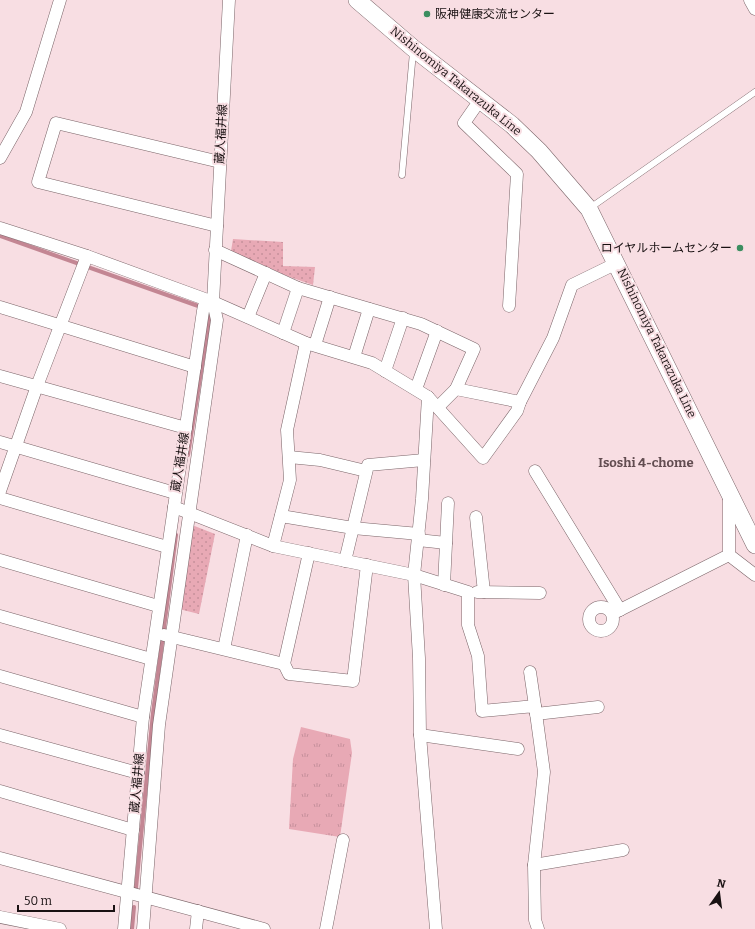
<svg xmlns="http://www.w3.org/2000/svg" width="755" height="929" font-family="Bitter,'Noto Sans JP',serif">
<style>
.grass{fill:url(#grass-tufts)}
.park{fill:url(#park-dots)}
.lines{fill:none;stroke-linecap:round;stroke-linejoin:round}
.stream{stroke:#c38693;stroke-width:4}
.lane-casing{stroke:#7b6569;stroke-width:7}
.street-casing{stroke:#7b6569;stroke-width:13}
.secondary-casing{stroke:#7b6569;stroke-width:18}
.lane{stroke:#fff;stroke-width:6}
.street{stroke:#fff;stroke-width:12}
.secondary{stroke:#fff;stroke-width:17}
.poi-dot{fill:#3c8e60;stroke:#f8dee3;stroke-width:1.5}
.labels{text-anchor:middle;stroke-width:4;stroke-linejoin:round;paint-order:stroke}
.poi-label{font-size:12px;fill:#191112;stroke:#f8dee3;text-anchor:start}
.street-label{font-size:12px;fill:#191112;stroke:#f8dee3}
.neighbourhood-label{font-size:13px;font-weight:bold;fill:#624d51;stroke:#f8dee3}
</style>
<defs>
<pattern id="grass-tufts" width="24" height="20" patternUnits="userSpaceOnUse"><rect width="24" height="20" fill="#e8a9b5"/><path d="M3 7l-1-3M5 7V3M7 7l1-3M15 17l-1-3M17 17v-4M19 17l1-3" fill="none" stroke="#c6909b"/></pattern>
<pattern id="park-dots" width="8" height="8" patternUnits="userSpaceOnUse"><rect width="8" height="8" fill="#e8a9b5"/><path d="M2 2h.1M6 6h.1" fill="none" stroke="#c6909b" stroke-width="1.8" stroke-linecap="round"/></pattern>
</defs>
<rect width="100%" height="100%" fill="#f8dee3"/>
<!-- grass -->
<polygon class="grass" points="301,727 350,739 352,753 340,837 289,829 293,759"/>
<!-- park -->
<g class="park">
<polygon points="233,239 283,242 283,266 315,267 313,285 287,276 231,251"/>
<polygon points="192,525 215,534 199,614 179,609"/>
</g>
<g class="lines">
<!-- stream -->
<g class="stream">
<polyline points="0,236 201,307"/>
<polyline points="188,455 210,314 208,312"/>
<polyline points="136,888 153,713 176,535"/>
<polyline points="132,929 134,907"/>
</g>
<defs>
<g id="lane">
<polyline points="402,175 413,52"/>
<polyline points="590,208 755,92"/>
</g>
<g id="street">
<polyline points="750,0 755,9"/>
<polyline points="480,100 464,123 517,174 509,306"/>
<polyline points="0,158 26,112 60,0"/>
<polyline points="217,226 38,182 56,123 220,162"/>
<polyline points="0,228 87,256 213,302 306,343 372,363 428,397 483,458 517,411 520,402"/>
<polyline points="215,250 298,288 421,324 474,349 456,389"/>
<polyline points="0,307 195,367"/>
<polyline points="248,317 266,273"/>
<polyline points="283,333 298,288"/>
<polyline points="315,345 330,297"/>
<polyline points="354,357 369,309"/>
<polyline points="385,371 403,318"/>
<polyline points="0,376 186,428"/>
<polyline points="416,389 437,331"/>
<polyline points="428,397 422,499 414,575 419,658 420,735 436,929"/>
<polyline points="438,407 456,389 520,402 553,338 572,285 617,263"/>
<polyline points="0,442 175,493"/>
<polyline points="289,457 320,460 366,471"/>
<polyline points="535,471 620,610"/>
<polyline points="0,491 37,386 87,256"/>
<polyline points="729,496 729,555 755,575"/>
<polyline points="0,498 167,547"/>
<polyline points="174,507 273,546 414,575 468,592 468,625 478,656 482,711 535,706 544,772 534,865 535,920 538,929"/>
<polyline points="281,516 353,528 419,534"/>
<polyline points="476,517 484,592"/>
<polyline points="418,540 446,543"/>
<polyline points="273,546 290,480 287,430 306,343"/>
<polyline points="0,560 158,606"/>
<polyline points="345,561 368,465 424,460"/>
<polyline points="444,585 448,503"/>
<polyline points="477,592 540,593"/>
<circle cx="601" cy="619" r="12"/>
<polyline points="614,613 729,555"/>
<polyline points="0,616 151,659"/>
<polyline points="164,635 284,664 289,674 353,681 367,565"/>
<polyline points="224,649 247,535"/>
<polyline points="284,664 309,553"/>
<polyline points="530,672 535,706"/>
<polyline points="0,676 143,717"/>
<polyline points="536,714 598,707"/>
<polyline points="0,735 138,773"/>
<polyline points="420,735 518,749"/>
<polyline points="0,791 133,830"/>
<polyline points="0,858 264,929"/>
<polyline points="534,865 623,850"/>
<polyline points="0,917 60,929"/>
<polyline points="124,929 143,717 203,311 204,306 213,302"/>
<polyline points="143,929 159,725 217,320 213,302 229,0"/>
<polyline points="196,929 198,911"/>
<polyline points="326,929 343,840"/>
</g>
<polyline id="secondary" points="357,0 413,48 512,125 539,151 589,209 755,545"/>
</defs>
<!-- lane casing -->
<use href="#lane" class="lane-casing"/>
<!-- street casing -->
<use href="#street" class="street-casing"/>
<!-- secondary casing -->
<use href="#secondary" class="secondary-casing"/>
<!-- lane -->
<use href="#lane" class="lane"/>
<!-- street -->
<use href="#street" class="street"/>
<!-- secondary -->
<use href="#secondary" class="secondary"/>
</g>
<!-- markers -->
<g class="poi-dot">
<circle cx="427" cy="14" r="4"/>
<circle cx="740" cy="248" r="4"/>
</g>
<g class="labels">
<!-- poi labels -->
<g class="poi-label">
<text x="435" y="18">阪神健康交流センター</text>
<text x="732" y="252" text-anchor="end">ロイヤルホームセンター</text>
</g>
<!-- street labels -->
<g class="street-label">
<text transform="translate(456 81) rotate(39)" y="4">Nishinomiya Takarazuka Line</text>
<text transform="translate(221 134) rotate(-87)" y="4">蔵人福井線</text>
<text transform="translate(657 343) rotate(64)" y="4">Nishinomiya Takarazuka Line</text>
<text transform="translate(180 462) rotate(-81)" y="4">蔵人福井線</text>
<text transform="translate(137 783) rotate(-85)" y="4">蔵人福井線</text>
</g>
<!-- neighbourhood labels -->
<g class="neighbourhood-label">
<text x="646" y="467">Isoshi 4-chome</text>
</g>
</g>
<!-- north arrow -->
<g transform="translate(719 893) rotate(14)" stroke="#f8dee3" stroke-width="3" paint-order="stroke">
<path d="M0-3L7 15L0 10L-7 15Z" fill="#191112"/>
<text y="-6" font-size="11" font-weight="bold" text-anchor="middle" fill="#191112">N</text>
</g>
<!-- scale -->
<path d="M18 905v6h96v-6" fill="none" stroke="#191112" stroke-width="2"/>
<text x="24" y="905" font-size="12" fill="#191112" stroke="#f8dee3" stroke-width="3" paint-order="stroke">50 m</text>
</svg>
